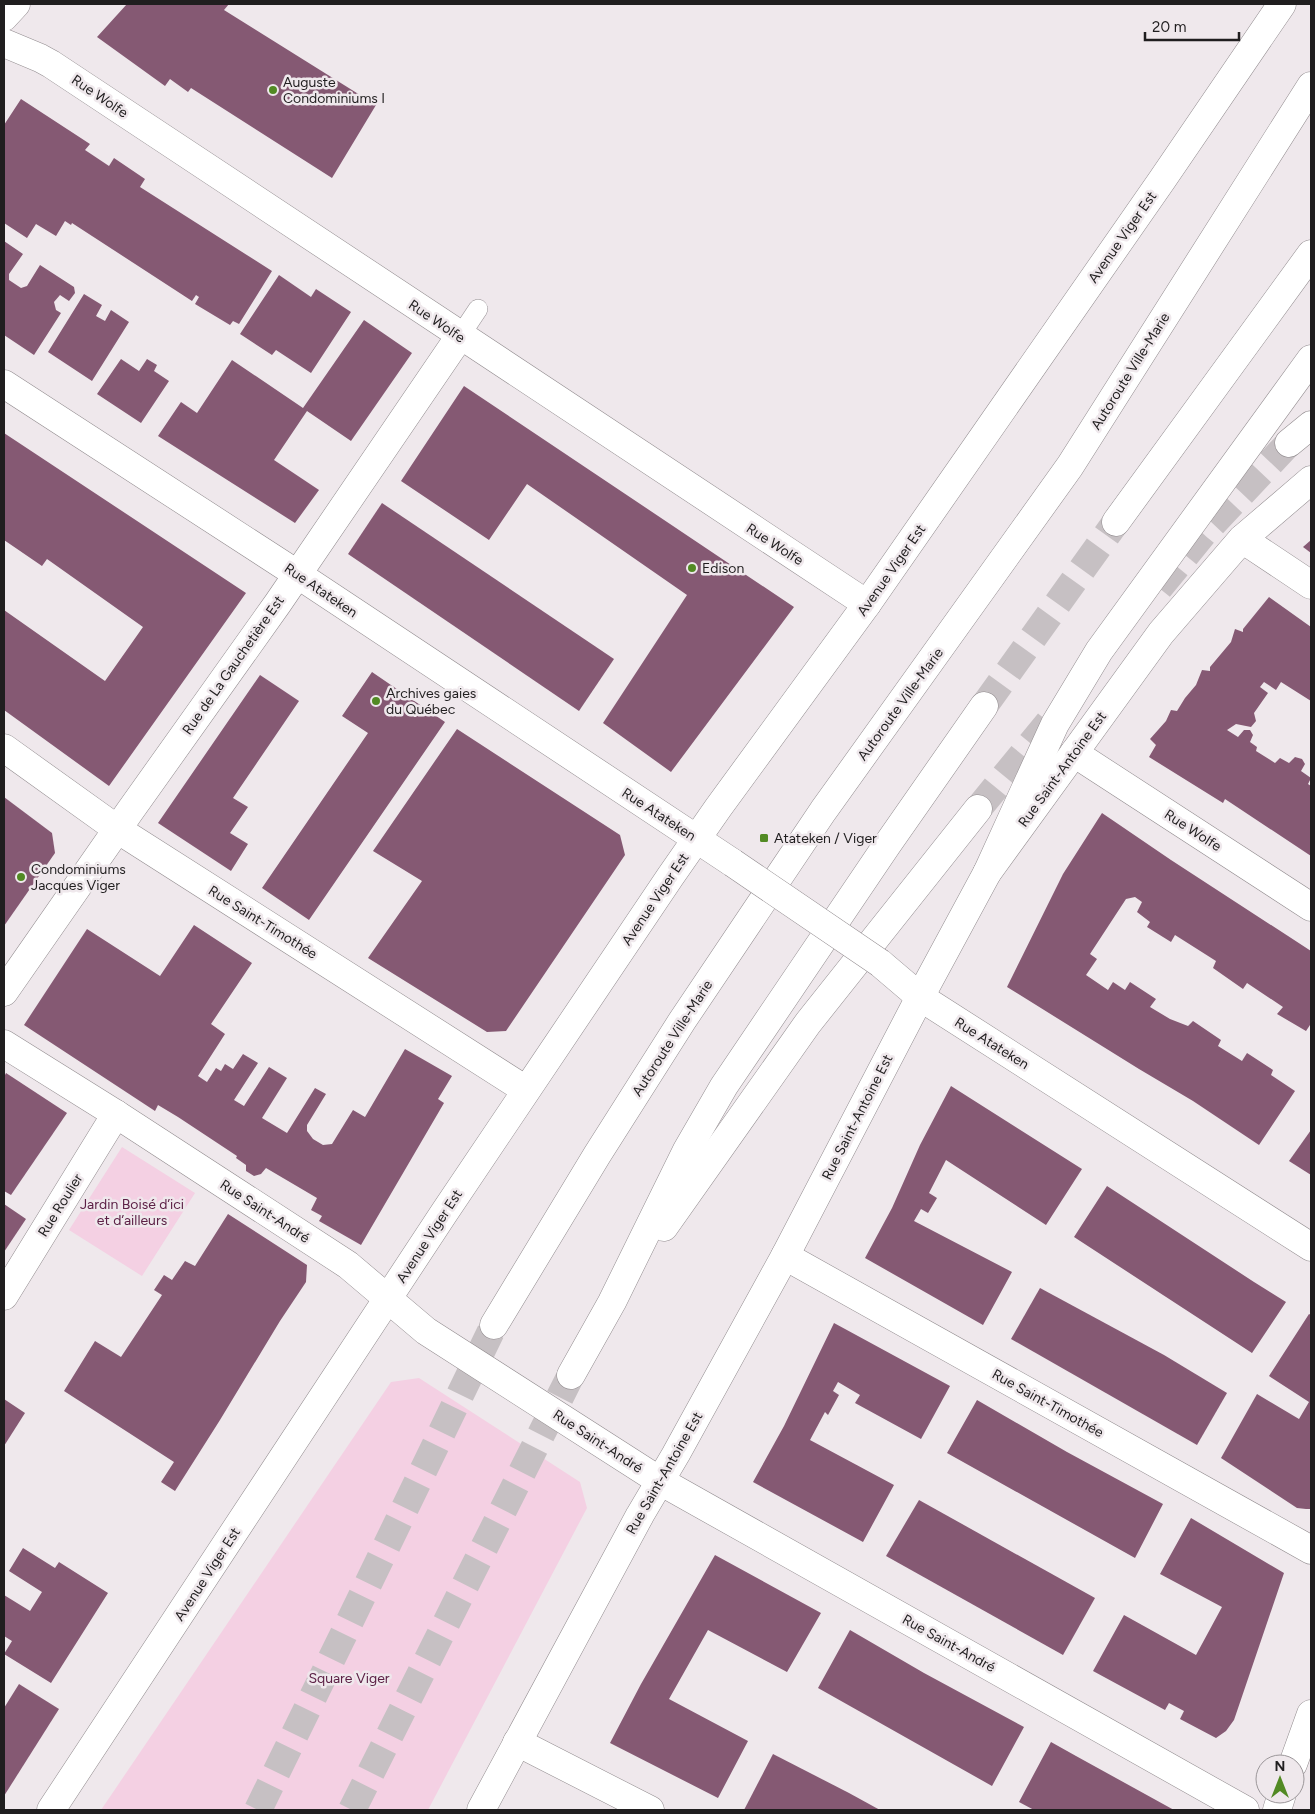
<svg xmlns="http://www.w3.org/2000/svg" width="1315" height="1814" font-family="Figtree,sans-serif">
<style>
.green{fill:#f4d0e3}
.building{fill:#855973}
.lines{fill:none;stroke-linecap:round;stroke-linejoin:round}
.trunk-tunnel{stroke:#c6c0c3;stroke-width:28;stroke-dasharray:28 14;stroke-linecap:butt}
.service-casing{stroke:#928c8f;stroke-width:20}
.minor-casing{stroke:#928c8f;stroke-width:29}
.secondary-casing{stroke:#928c8f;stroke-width:29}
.trunk-casing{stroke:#928c8f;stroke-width:29}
.service{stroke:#fff;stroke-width:19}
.minor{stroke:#fff;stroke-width:28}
.secondary{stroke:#fff;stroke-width:28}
.trunk{stroke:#fff;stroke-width:28}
.minor-bridge-casing{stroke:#928c8f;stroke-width:29;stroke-linecap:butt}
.minor-bridge{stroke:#fff;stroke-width:28}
.poi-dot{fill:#528a24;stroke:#efe8ec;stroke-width:2}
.labels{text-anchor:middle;stroke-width:5;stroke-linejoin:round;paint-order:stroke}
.poi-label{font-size:14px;fill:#201e1f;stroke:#efe8ec;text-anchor:start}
.street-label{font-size:14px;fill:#201e1f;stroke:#efe8ec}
.park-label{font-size:14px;fill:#5c2146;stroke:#efe8ec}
</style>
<rect width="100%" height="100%" fill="#efe8ec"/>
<!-- green -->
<g class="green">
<polygon points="122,1147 195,1193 142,1276 69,1230"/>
<polygon points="419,1378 580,1482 587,1508 428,1810 101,1810 391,1382"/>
</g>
<!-- building -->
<g class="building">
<polygon points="127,4 229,4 224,10 376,105 332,178 191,88 188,92 170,79 165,86 97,37"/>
<polygon points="21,99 90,144 85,150 109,166 114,158 145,179 140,187 272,271 239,324 233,321 230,325 195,304 199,297 196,295 192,301 72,223 71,225 65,221 56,236 36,224 27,238 4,223 4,125"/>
<polygon points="4,241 23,254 9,274 9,280 21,288 27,286 40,265 74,287 75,293 69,301 60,295 54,302 56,310 61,313 34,355 4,335"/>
<polygon points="279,275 311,297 316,289 351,312 311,373 276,350 272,355 240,334"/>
<polygon points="84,294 102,305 96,316 105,321 111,310 129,322 92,381 48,352"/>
<polygon points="364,320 412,353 351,441 307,411 274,460 319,490 295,523 158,436 181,402 197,413 232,360 303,408"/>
<polygon points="121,359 139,371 147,359 157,365 154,371 169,381 141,423 97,394"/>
<polygon points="464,386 794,607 671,772 603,723 687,595 527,484 489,540 401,481"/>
<polygon points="4,433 246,593 109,786 4,710 4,610 105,681 143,627 47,559 42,566 4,540"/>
<polygon points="382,503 614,659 579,711 348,554"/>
<polygon points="1311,540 1311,553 1303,547"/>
<polygon points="1269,597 1311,627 1311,701 1281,682 1276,690 1264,682 1260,687 1268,693 1254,713 1256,721 1251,727 1236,724 1227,730 1238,737 1244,730 1250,730 1253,735 1250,742 1257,747 1256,751 1275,763 1280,758 1289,763 1295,757 1302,759 1305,764 1301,771 1311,778 1308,784 1311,786 1311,856 1225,799 1223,803 1149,757 1156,745 1150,739 1166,721 1171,710 1177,711 1185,698 1196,685 1202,670 1210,671 1210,667 1231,642 1235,629 1243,632 1243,629"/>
<polygon points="372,672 445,722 309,920 262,888 368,733 342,716"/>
<polygon points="260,675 299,701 233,798 248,807 230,833 248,844 231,871 158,823"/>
<polygon points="457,729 620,835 625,855 506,1031 487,1032 368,958 422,881 373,851"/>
<polygon points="4,797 52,833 55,853 4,926"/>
<polygon points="1102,813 1171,860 1311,951 1311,1026 1310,1025 1306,1031 1277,1014 1283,1007 1247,983 1243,989 1213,968 1216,961 1175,935 1171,942 1147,927 1150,922 1137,912 1142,902 1135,897 1126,899 1090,954 1097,959 1086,975 1108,990 1113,982 1125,990 1130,982 1156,999 1150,1007 1170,1019 1188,1026 1193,1021 1221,1040 1218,1046 1242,1061 1247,1053 1273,1070 1271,1075 1295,1091 1259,1145 1193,1101 1139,1069 1007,987 1063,874"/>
<polygon points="194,925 252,963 211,1024 225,1034 198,1076 207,1082 216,1068 221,1071 225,1064 233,1069 243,1054 258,1063 234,1100 244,1106 269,1067 287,1078 262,1118 287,1133 315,1088 326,1094 307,1125 307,1131 313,1139 323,1145 332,1144 353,1110 365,1117 405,1049 452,1076 438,1099 444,1103 361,1245 319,1221 322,1216 311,1210 317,1198 266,1168 261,1174 254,1176 246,1171 246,1165 236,1158 237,1156 178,1117 158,1105 155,1111 24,1025 87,929 160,976"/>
<polygon points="6,1073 67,1113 11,1195 4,1191 4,1077"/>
<polygon points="951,1086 1082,1169 1046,1225 946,1160 929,1193 937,1198 928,1213 921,1209 914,1221 1012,1272 983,1325 865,1258 892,1208 920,1145"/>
<polygon points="1311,1130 1311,1175 1289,1161"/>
<polygon points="1107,1186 1254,1282 1286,1302 1252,1353 1074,1237"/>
<polygon points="4,1204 26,1219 4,1252"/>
<polygon points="228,1214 307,1265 306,1282 280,1321 220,1420 175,1491 161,1482 174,1462 64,1391 95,1341 121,1357 162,1295 154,1290 164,1275 172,1280 185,1261 195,1266"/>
<polygon points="1040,1288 1164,1355 1227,1393 1197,1445 1011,1339"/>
<polygon points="1309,1314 1311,1315 1311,1509 1306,1509 1297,1508 1221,1458 1257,1394 1299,1419 1309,1402 1269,1376"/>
<polygon points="834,1323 950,1386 921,1439 855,1403 860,1395 838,1382 833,1391 839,1395 828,1415 825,1412 810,1440 894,1485 863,1542 753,1482 784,1426"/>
<polygon points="4,1399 25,1413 4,1446"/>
<polygon points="977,1400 1067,1452 1163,1504 1135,1558 947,1453"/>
<polygon points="919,1500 1095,1598 1063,1655 886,1556"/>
<polygon points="1191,1518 1284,1573 1234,1720 1226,1731 1216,1738 1180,1719 1184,1711 1169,1703 1165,1710 1093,1671 1124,1615 1196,1655 1222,1607 1160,1574"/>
<polygon points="23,1548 55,1568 59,1562 108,1593 51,1683 4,1654 12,1641 4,1636 4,1595 30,1611 42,1592 9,1571"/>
<polygon points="715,1555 821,1613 787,1672 708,1630 669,1699 748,1741 718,1798 610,1743 641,1684"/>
<polygon points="850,1630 924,1673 1024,1727 992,1786 818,1688"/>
<polygon points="19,1684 59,1709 4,1796 4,1708"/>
<polygon points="1051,1742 1076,1756 1174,1810 1034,1810 1019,1802"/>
<polygon points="773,1754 849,1793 880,1810 744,1810"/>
</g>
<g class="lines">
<!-- trunk-tunnel -->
<g class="trunk-tunnel">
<polyline points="1159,588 1203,534 1289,443"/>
<polyline points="984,706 1116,522"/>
<polyline points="978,809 1054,716"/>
<polyline points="258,1810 494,1325"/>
<polyline points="352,1810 571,1375"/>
</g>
<defs>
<polyline id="service" points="460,336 478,309"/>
<g id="minor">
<polyline points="4,43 40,58 51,64 867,604"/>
<polyline points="4,384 297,574 733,863"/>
<polyline points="1242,539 1311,585"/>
<polyline points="4,748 117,829 526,1090"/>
<polyline points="1074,753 1311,907"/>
<polyline points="880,963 920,997 1311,1247"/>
<polyline points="4,992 130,811 278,603 460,336"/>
<polyline points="4,1044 116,1114 348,1265 426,1331 660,1481 1245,1810"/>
<polyline points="785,1256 1311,1550"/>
<polyline points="4,1296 116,1114"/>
<polyline points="517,1742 650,1810"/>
<polyline points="1293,1764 1311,1714"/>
<polyline points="1277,1810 1282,1794"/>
</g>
<g id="secondary">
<polyline points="4,17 16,4"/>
<polyline points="51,1810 444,1213 670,877 718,808 867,604 1162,180 1282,4"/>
<polyline points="481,1810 640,1515 676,1454 785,1256 920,997 987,873 1161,633 1242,539 1311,480"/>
</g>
<g id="trunk">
<polyline points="1289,443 1311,425"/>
<polyline points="1116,522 1311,254"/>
<polyline points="987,873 1055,724 1099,651 1311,359"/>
<polyline points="664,1227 808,1023 978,809"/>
<polyline points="494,1325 597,1155 682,1021 823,811 1070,466 1311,86"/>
<polyline points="571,1375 612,1302 687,1150 724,1086 887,845 984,706"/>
</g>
</defs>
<!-- service casing -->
<use href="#service" class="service-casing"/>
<!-- minor casing -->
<use href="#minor" class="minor-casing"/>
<!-- secondary casing -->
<use href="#secondary" class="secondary-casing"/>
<!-- trunk casing -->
<use href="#trunk" class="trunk-casing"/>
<!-- service -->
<use href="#service" class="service"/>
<!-- minor -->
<use href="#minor" class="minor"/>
<!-- secondary -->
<use href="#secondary" class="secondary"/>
<!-- trunk -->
<use href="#trunk" class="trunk"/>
<defs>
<polyline id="minor-bridge" points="733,863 880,963"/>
</defs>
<!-- minor-bridge casing -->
<use href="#minor-bridge" class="minor-bridge-casing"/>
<!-- minor-bridge -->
<use href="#minor-bridge" class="minor-bridge"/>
</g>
<!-- markers -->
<g class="poi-dot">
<circle cx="273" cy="90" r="5"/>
<circle cx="692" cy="568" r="5"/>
<circle cx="376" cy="701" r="5"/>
<rect x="759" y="833" width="10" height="10" rx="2.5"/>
<circle cx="21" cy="877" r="5"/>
</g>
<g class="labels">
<!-- poi labels -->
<g class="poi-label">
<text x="283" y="87">Auguste<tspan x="283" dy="16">Condominiums I</tspan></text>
<text x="702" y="573">Edison</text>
<text x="386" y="698">Archives gaies<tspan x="386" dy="16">du Québec</tspan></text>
<text x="774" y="843">Atateken / Viger</text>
<text x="31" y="874">Condominiums<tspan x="31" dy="16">Jacques Viger</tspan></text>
</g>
<!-- street labels -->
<g class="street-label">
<text transform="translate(100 96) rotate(34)" y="5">Rue Wolfe</text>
<text transform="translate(1122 237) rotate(-55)" y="5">Avenue Viger Est</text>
<text transform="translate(437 321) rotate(34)" y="5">Rue Wolfe</text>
<text transform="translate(1130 371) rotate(-58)" y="5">Autoroute Ville-Marie</text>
<text transform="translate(775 544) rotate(33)" y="5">Rue Wolfe</text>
<text transform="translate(891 570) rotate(-55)" y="5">Avenue Viger Est</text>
<text transform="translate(321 590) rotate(34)" y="5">Rue Atateken</text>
<text transform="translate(233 665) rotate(-55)" y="5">Rue de La Gauchetière Est</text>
<text transform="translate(900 704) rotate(-54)" y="5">Autoroute Ville-Marie</text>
<text transform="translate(1062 769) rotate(-54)" y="5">Rue Saint-Antoine Est</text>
<text transform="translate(659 814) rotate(33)" y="5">Rue Atateken</text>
<text transform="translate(1193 830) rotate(33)" y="5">Rue Wolfe</text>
<text transform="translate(655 899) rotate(-56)" y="5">Avenue Viger Est</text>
<text transform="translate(263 922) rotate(32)" y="5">Rue Saint-Timothée</text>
<text transform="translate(672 1038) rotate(-57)" y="5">Autoroute Ville-Marie</text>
<text transform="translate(992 1043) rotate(32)" y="5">Rue Atateken</text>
<text transform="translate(857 1117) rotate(-63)" y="5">Rue Saint-Antoine Est</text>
<text transform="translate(60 1205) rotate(-58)" y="5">Rue Roulier</text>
<text transform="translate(265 1211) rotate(33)" y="5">Rue Saint-André</text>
<text transform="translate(429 1236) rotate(-57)" y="5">Avenue Viger Est</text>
<text transform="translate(1048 1403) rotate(29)" y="5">Rue Saint-Timothée</text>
<text transform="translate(598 1441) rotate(33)" y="5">Rue Saint-André</text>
<text transform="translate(664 1473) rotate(-60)" y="5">Rue Saint-Antoine Est</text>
<text transform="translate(207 1574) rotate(-57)" y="5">Avenue Viger Est</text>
<text transform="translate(949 1643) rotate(29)" y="5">Rue Saint-André</text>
</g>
<!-- park labels -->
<g class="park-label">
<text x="132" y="1209">Jardin Boisé d’ici<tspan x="132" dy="16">et d’ailleurs</tspan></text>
<text x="349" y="1683">Square Viger</text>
</g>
</g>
<!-- border -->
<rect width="1315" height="1814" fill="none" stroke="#201e1f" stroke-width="10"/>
<!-- north arrow -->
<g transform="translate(1280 1779)"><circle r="24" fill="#efe8ec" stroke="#9c979a"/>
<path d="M0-4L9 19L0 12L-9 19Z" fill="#528a24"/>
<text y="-8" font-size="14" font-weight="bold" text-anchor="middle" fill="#201e1f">N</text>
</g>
<!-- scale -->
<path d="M1145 32v8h94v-8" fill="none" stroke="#201e1f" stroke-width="2.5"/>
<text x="1152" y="32" font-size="15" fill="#201e1f" stroke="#efe8ec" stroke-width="4" paint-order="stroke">20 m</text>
</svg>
